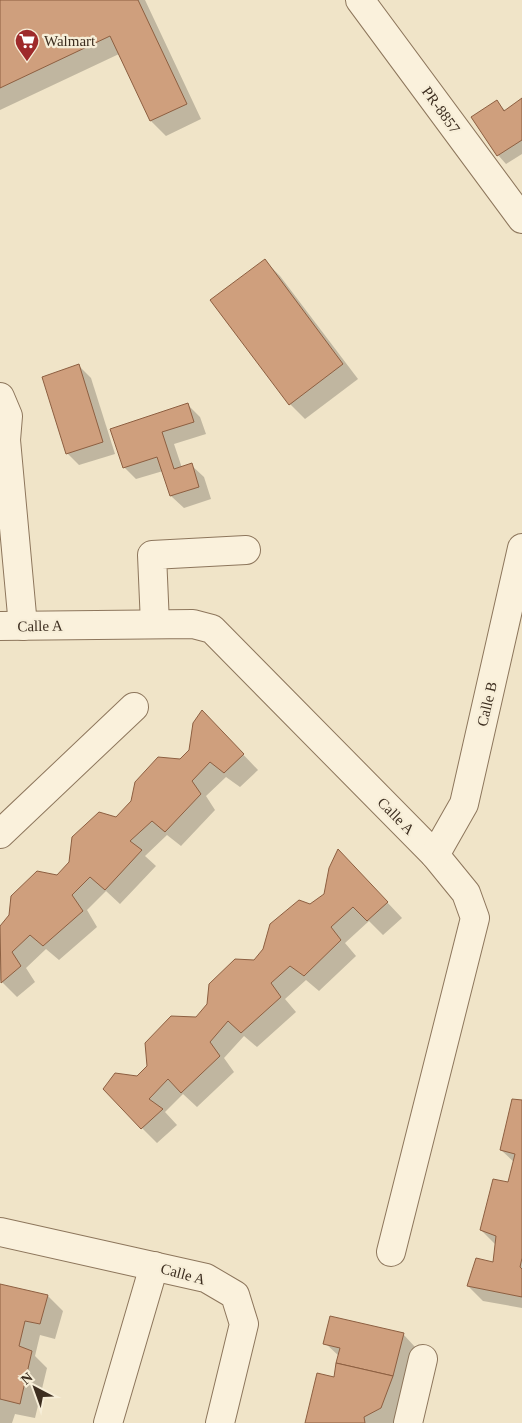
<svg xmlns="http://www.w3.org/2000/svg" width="522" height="1423" font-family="Georgia,serif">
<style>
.shadow{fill:#0003}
.building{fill:#cf9f7d;stroke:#8d5f41}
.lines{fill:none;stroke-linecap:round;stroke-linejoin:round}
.minor-casing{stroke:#8d765c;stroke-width:30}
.minor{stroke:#faf1dc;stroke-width:28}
.labels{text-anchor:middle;stroke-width:4.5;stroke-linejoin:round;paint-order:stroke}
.poi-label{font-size:15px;fill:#3d2e20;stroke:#f7eed8;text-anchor:start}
.street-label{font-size:15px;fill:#3d2e20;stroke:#f7eed8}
</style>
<rect width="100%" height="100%" fill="#f0e4c8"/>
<!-- shadow -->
<g class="shadow">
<polygon points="0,0 145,0 201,119 166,136 151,121 119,54 0,110"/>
<polygon points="522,100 522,154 506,164 498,155 496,102 506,111"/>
<polygon points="265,261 280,276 358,379 305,419 290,404"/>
<polygon points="79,366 91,378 115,454 79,465 67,453"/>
<polygon points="188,405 200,417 206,434 174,444 182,468 191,465 204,477 211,499 184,508 171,496 163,471 136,479 124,467"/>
<polygon points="217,727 258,770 240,787 226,777 206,796 215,810 181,846 167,835 145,856 156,866 120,904 106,891 87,910 97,927 59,960 46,949 26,968 35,982 17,997 0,980 0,928 10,915 58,876 117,818"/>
<polygon points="353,866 402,918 383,935 369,921 345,943 356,956 319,991 306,980 285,999 296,1012 257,1047 244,1036 224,1058 234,1072 197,1107 183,1094 165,1112 177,1125 157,1143 142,1128 138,1078 310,905 326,895"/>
<polygon points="522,1102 522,1308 483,1301 468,1286 494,1263 496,1245 481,1230 509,1183 515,1163 501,1150"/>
<polygon points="0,1286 48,1296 63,1311 55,1339 40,1335 35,1356 47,1368 35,1418 15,1414 12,1423 0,1423"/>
<polygon points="403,1334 415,1347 396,1423 306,1423 335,1378 339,1356 325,1343"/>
</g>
<!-- building -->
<g class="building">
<polygon points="0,0 138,0 187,104 150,121 110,36 0,88"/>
<polygon points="522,98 522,140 497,156 471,117 497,100 504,111"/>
<polygon points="265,259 343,364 289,405 210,300"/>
<polygon points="79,364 103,442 66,454 42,377"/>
<polygon points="188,403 194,422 162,432 174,469 192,463 199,487 170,496 157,457 123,468 110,429"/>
<polygon points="202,710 244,754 224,773 210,762 192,781 201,794 165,832 152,821 130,841 142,850 105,890 90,877 72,895 83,911 43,946 30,935 12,952 21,966 1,983 0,926 9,915 11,896 37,871 57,875 69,862 72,837 99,812 116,817 131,801 135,782 158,757 180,759 189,750 193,723"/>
<polygon points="338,849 388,902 367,921 353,907 331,927 341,940 304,976 290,966 271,983 281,997 241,1033 228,1021 210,1042 220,1056 181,1093 168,1079 149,1099 163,1109 141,1129 103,1089 115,1073 137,1076 147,1066 145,1043 171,1016 196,1017 207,1004 209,984 235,959 254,960 263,949 270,924 299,900 310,904 324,894 329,868"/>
<polygon points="512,1099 522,1100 522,1258 520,1267 522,1269 522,1297 467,1286 476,1258 493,1262 496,1236 480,1230 493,1179 508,1182 515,1154 500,1150"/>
<polygon points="0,1284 48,1295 40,1324 25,1321 19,1346 32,1351 20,1404 0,1399"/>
<polygon points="330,1316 404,1333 393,1376 336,1363 340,1348 323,1344"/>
<polygon points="336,1363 393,1376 381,1408 364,1417 365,1423 305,1423 317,1373 334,1377"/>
</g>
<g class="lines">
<defs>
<g id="minor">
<polyline points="360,0 522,219"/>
<polyline points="0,397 8,416 6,440 23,626"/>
<polyline points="155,624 152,555 246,550"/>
<polyline points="0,626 193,624 212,629 435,855 466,893 475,918 391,1252"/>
<polyline points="0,834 134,707"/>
<polyline points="435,855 464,804 522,548"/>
<polyline points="0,1232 206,1278 235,1295 244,1324 220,1423"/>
<polyline points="108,1423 154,1266"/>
<polyline points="408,1423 423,1359"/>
</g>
</defs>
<!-- minor casing -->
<use href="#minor" class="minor-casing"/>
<!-- minor -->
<use href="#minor" class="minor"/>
</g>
<!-- icons -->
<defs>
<symbol id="supermarket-pin" viewBox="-11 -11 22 30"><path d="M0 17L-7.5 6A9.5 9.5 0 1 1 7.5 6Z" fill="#9e2a2b" stroke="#f7eed8"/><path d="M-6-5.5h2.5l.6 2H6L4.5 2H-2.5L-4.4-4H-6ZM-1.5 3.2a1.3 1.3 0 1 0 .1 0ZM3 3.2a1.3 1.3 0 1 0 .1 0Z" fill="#fff"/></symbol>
</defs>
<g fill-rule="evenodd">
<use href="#supermarket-pin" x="13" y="27" width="28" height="38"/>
</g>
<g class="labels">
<!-- poi labels -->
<g class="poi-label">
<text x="44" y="46">Walmart</text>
</g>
<!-- street labels -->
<g class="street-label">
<text transform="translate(441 110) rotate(54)" y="5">PR-8857</text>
<text transform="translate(40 626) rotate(-1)" y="5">Calle A</text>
<text transform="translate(487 704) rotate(-77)" y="5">Calle B</text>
<text transform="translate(396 816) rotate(45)" y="5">Calle A</text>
<text transform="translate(183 1274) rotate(15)" y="5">Calle A</text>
</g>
</g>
<!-- north arrow -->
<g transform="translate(35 1388) rotate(319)" stroke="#f7eed8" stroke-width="4" paint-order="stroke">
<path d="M0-4L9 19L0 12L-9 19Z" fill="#3d2e20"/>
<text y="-8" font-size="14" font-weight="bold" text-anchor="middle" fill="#3d2e20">N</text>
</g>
</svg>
